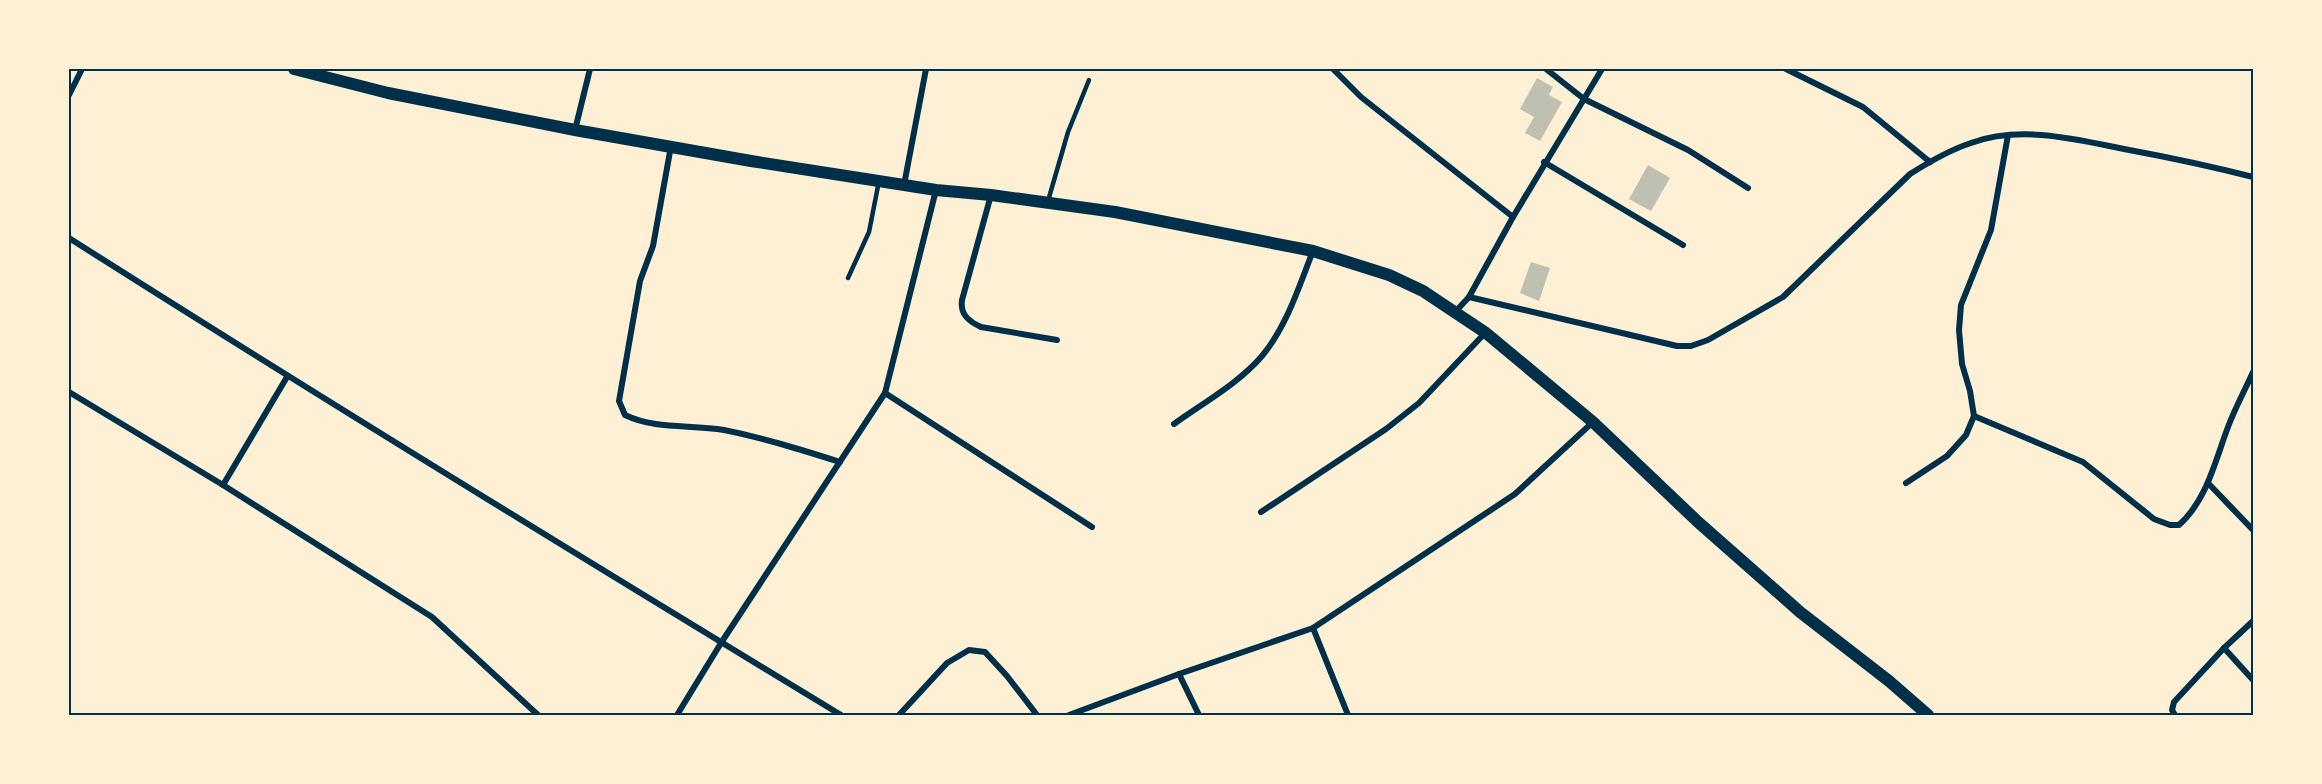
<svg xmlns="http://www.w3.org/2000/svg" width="2322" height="784" font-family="'Times New Roman',serif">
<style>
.building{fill:#bec0b2}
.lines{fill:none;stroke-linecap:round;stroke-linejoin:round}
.service{stroke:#003049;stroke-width:4.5}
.minor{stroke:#003049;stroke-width:6}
.secondary{stroke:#003049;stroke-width:12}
.neatline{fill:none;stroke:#003049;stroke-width:2}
</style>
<rect width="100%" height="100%" fill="#fdf0d5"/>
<!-- building -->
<g class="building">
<polygon points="1537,78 1553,87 1549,95 1562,102 1540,141 1525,133 1534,117 1520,109"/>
<polygon points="1648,165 1670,178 1651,211 1629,199"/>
<polygon points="1531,262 1550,268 1539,301 1520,293"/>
</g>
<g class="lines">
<!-- service -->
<g class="service">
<polyline points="1048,201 1068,132 1089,80"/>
<polyline points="848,278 869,232 879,181"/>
</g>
<!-- minor -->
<g class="minor">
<polyline points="1333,69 1361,97 1513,217 1469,297"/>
<polyline points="1546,69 1584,99 1688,150 1748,188"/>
<polyline points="1786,69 1863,107 1930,162"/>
<polyline points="69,95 82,69"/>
<polyline points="575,130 590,69"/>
<path d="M671 146 653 246 640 281 619 401 625 415C656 430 691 424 724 430 764 438 802 450 840 462"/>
<polyline points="1544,162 1683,245"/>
<polyline points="904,185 926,69"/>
<path d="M991 195 962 300C960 314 968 321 981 327L1057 340"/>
<polyline points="1513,217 1602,69"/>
<path d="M69 238C324 400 582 558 841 715"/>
<path d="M1456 311 1469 297 1677 346H1691L1708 340 1783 297 1910 174C1929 162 1949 150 1971 143 2020 125 2075 139 2124 149 2167 157 2210 166 2253 177"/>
<polyline points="69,392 223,485 432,617 538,715"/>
<polyline points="885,393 1092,527"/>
<path d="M1974 416 2083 462 2154 519 2170 525H2179C2207 500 2215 461 2228 427 2235 408 2245 390 2253 372"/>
<path d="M1174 424C1203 403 1239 383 1262 356 1287 326 1299 286 1313 251"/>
<polyline points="1906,483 1947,456 1966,435 1974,416 1970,391 1962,364 1959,330 1961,305 1991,230 2008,135"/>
<polyline points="2208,483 2253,530"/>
<polyline points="223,485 287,377"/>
<polyline points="1261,512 1386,429 1419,403 1485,333"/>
<polyline points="1313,628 1348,715"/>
<polyline points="2224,648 2253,680"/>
<polyline points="1179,674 1199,715"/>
<polyline points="677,715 721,643 885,393 936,190"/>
<polyline points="899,715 947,663 969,650 985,652 1007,676 1037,715"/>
<polyline points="1069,715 1179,674 1313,628 1515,494 1593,422"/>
<polyline points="2175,715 2172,710 2174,702 2224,648 2253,621"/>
</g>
<!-- secondary -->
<polyline class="secondary" points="294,69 388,93 575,130 751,161 936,190 991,195 1115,212 1313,251 1389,275 1423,291 1486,333 1593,422 1698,522 1800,612 1889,681 1928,715"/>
</g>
<!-- border -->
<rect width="2322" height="784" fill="none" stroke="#fdf0d5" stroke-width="141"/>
<rect x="70" y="70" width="2182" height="644" class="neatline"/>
</svg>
